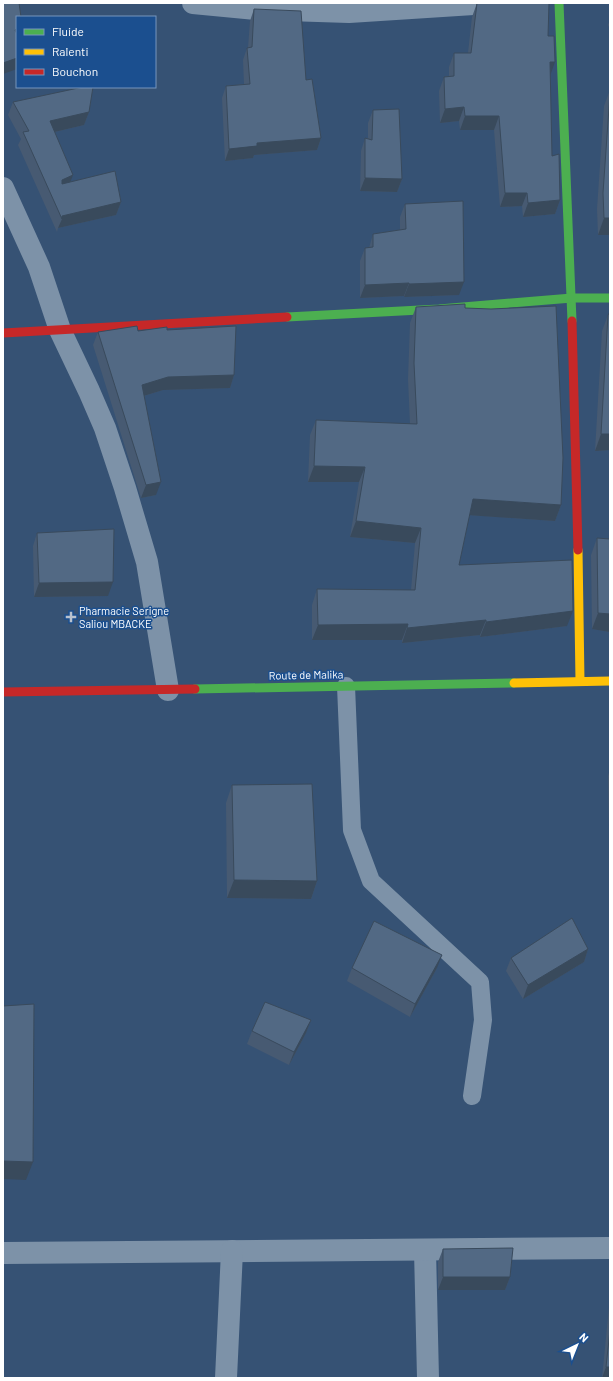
<svg xmlns="http://www.w3.org/2000/svg" width="613" height="1381" font-family="Barlow,sans-serif">
<style>
.lines{fill:none;stroke-linecap:round;stroke-linejoin:round}
.lane{stroke:#7d92a8;stroke-width:18}
.street{stroke:#7d92a8;stroke-width:22}
.fast{stroke:#4caf50;stroke-width:9}
.slow{stroke:#ffc107;stroke-width:9}
.jam{stroke:#c62828;stroke-width:9}
.wall{fill:#475a72}
.shaded-wall{fill:#394a5c}
.building{fill:#526984;stroke:#394a5c}
.poi-dot{fill:#b9c2ce;stroke:#1b4f8f;stroke-width:1.5}
.labels{text-anchor:middle;stroke-width:3;stroke-linejoin:round;paint-order:stroke}
.poi-label{font-size:11px;fill:#fff;stroke:#1b4f8f;text-anchor:start}
.street-label{font-size:11px;fill:#fff;stroke:#1b4f8f}
</style>
<rect width="100%" height="100%" fill="#365274"/>
<g class="lines">
<!-- lane -->
<polyline class="lane" points="346,686 352,830 371,881 480,982 483,1020 472,1096"/>
<!-- street -->
<g class="street">
<polyline points="193,3 256,9 349,12 489,3"/>
<polyline points="3,188 39,267 60,330 89,391 105,428 125,488 147,562 168,690"/>
<polyline points="425,1250 428,1378"/>
<polyline points="3,1253 610,1248"/>
<polyline points="226,1378 232,1251"/>
</g>
<!-- fast -->
<g class="fast">
<polyline points="559,3 572,321"/>
<polyline points="287,317 439,309 572,298 610,298"/>
<polyline points="195,689 514,683"/>
</g>
<!-- slow -->
<g class="slow">
<polyline points="578,550 580,681"/>
<polyline points="514,683 610,681"/>
</g>
<!-- jam -->
<g class="jam">
<polyline points="572,321 578,550"/>
<polyline points="3,333 287,317"/>
<polyline points="3,692 195,689"/>
</g>
</g>
<!-- wall -->
<g class="wall">
<polygon points="477,3 548,36 550,76 552,156 560,200 555,214 523,217 522,206 500,207 494,130 460,130 459,121 440,123 439,91 444,77 449,76 449,67 454,53 468,53 472,17"/>
<polygon points="254,9 306,80 321,138 317,150 254,155 253,158 225,161 222,98 226,86 244,84 243,60 247,48 248,48 250,21"/>
<polygon points="610,20 610,29 608,25"/>
<polygon points="610,90 610,235 598,235 597,209 604,106"/>
<polygon points="13,102 89,112 84,125 55,132 70,182 121,202 116,215 58,228 57,232 18,145 21,139 8,115"/>
<polygon points="373,110 402,179 397,192 360,191 361,151 365,138 368,138 368,123"/>
<polygon points="405,204 459,295 404,297 404,296 360,298 360,261 365,248 369,248 373,234 400,230 400,217"/>
<polygon points="416,307 465,308 561,505 555,521 469,515 459,565 567,626 480,637 480,635 402,643 402,640 312,640 312,605 317,589 411,590 415,543 350,537 359,482 308,482 310,435 316,420 410,424 408,379 410,323"/>
<polygon points="610,312 610,450 595,451 602,331 608,315"/>
<polygon points="167,330 234,375 230,388 163,390 144,396 156,495 141,498 93,345 98,332"/>
<polygon points="37,533 108,596 34,597 33,546"/>
<polygon points="597,538 610,539 610,632 592,629 591,555"/>
<polygon points="610,769 610,880 608,776"/>
<polygon points="232,785 317,881 311,899 227,898 226,803"/>
<polygon points="588,949 584,962 523,999 506,971 511,958"/>
<polygon points="352,968 437,968 410,1017 347,981"/>
<polygon points="311,1020 306,1033 289,1065 247,1044 252,1031"/>
<polygon points="443,1249 510,1277 505,1290 438,1290 438,1262"/>
<polygon points="610,1297 610,1378 602,1378"/>
</g>
<!-- shaded-wall -->
<g class="shaded-wall">
<polygon points="17,58 17,69 3,74 3,63"/>
<polygon points="550,62 555,62 550,76"/>
<polygon points="464,107 459,121 440,123 445,109"/>
<polygon points="89,112 84,125 46,134 50,121"/>
<polygon points="465,116 499,116 494,130 460,130"/>
<polygon points="321,138 317,150 254,155 253,158 225,161 229,149 257,143"/>
<polygon points="73,175 68,188 58,193 62,180"/>
<polygon points="365,178 402,179 397,192 360,191"/>
<polygon points="505,193 527,193 522,206 500,207"/>
<polygon points="560,200 555,214 523,217 528,203"/>
<polygon points="121,202 116,215 58,228 62,219 62,216"/>
<polygon points="604,218 610,218 610,235 598,235"/>
<polygon points="464,282 459,295 404,297 409,284"/>
<polygon points="409,283 404,296 360,298 365,285"/>
<polygon points="234,375 230,388 163,390 137,398 142,385 168,377"/>
<polygon points="601,434 610,434 610,450 595,451"/>
<polygon points="314,466 365,467 359,482 308,482"/>
<polygon points="161,482 156,495 141,498 146,485"/>
<polygon points="473,499 561,505 555,521 467,515"/>
<polygon points="356,521 421,528 415,543 350,537"/>
<polygon points="113,582 108,596 34,597 39,583"/>
<polygon points="573,611 567,626 480,637 486,622"/>
<polygon points="598,613 610,614 610,632 592,629"/>
<polygon points="486,620 480,635 402,643 407,628"/>
<polygon points="408,624 402,640 312,640 318,625"/>
<polygon points="234,880 317,881 311,899 227,898"/>
<polygon points="588,949 584,962 523,999 528,985"/>
<polygon points="442,955 437,968 410,1017 415,1004"/>
<polygon points="311,1020 306,1033 289,1065 294,1052"/>
<polygon points="3,1161 33,1162 26,1180 3,1179"/>
<polygon points="443,1277 510,1277 505,1290 438,1290"/>
<polygon points="606,1367 610,1367 610,1378 602,1378"/>
</g>
<!-- building -->
<g class="building">
<polygon points="3,3 19,3 21,17 17,17 17,28 15,30 17,34 17,58 3,63"/>
<polygon points="477,3 549,3 548,36 554,36 555,62 550,62 552,156 559,154 560,200 528,203 527,193 505,193 499,116 465,116 464,107 445,109 444,77 454,76 454,53 471,53"/>
<polygon points="254,9 301,11 306,80 312,79 321,138 257,143 257,146 229,149 226,86 250,84 247,48 252,47"/>
<polygon points="83,87 93,87 89,112 50,121 73,175 62,180 62,184 115,171 121,202 62,216 62,219 23,132 29,131 13,102"/>
<polygon points="610,93 610,218 604,218 603,193"/>
<polygon points="399,109 402,179 365,178 365,138 372,140 373,110"/>
<polygon points="463,201 464,282 409,284 409,283 365,285 365,248 373,247 373,234 406,229 405,204"/>
<polygon points="465,304 465,308 491,309 556,306 563,458 561,505 473,499 459,565 572,560 573,611 486,622 486,620 407,628 408,624 318,625 317,589 415,590 421,528 356,521 365,467 314,466 316,420 417,424 414,363 416,307"/>
<polygon points="610,312 610,434 601,434 608,315"/>
<polygon points="137,326 138,331 167,327 167,330 236,326 234,375 168,377 142,385 161,482 146,485 98,332"/>
<polygon points="114,529 113,582 39,583 37,533"/>
<polygon points="597,538 610,539 610,614 598,613"/>
<polygon points="312,784 317,881 234,880 232,785"/>
<polygon points="572,918 588,949 528,985 511,958"/>
<polygon points="374,921 442,955 415,1004 352,968"/>
<polygon points="265,1002 311,1020 294,1052 252,1031"/>
<polygon points="34,1004 33,1162 3,1161 3,1006"/>
<polygon points="513,1248 510,1277 443,1277 443,1249"/>
<polygon points="610,1330 610,1367 606,1367"/>
</g>
<!-- markers -->
<path class="poi-dot" d="M69 611h4v4h4v4h-4v4h-4v-4h-4v-4h4z"/>
<g class="labels">
<!-- poi labels -->
<g class="poi-label">
<text x="79" y="615">Pharmacie Serigne<tspan x="79" dy="13">Saliou MBACKE</tspan></text>
</g>
<!-- street labels -->
<g class="street-label">
<text transform="translate(306 675) rotate(-1)" y="4">Route de Malika</text>
</g>
</g>
<!-- border -->
<rect width="613" height="1381" fill="none" stroke="#ffffff" stroke-width="8"/>
<!-- legend -->
<rect x="16" y="16" width="140" height="72" fill="#1b4f8f" stroke="#7695bc"/>
<rect x="24" y="29" width="20" height="6" fill="#4caf50" stroke="#7695bc"/>
<text x="52" y="36" font-size="12" fill="#ffffff">Fluide</text>
<rect x="24" y="49" width="20" height="6" fill="#ffc107" stroke="#7695bc"/>
<text x="52" y="56" font-size="12" fill="#ffffff">Ralenti</text>
<rect x="24" y="69" width="20" height="6" fill="#c62828" stroke="#7695bc"/>
<text x="52" y="76" font-size="12" fill="#ffffff">Bouchon</text>
<!-- north arrow -->
<g transform="translate(577 1345) rotate(43)" stroke="#1b4f8f" stroke-width="3" paint-order="stroke">
<path d="M0-3L7 15L0 10L-7 15Z" fill="#ffffff"/>
<text y="-6" font-size="11" font-weight="bold" text-anchor="middle" fill="#ffffff">N</text>
</g>
</svg>
